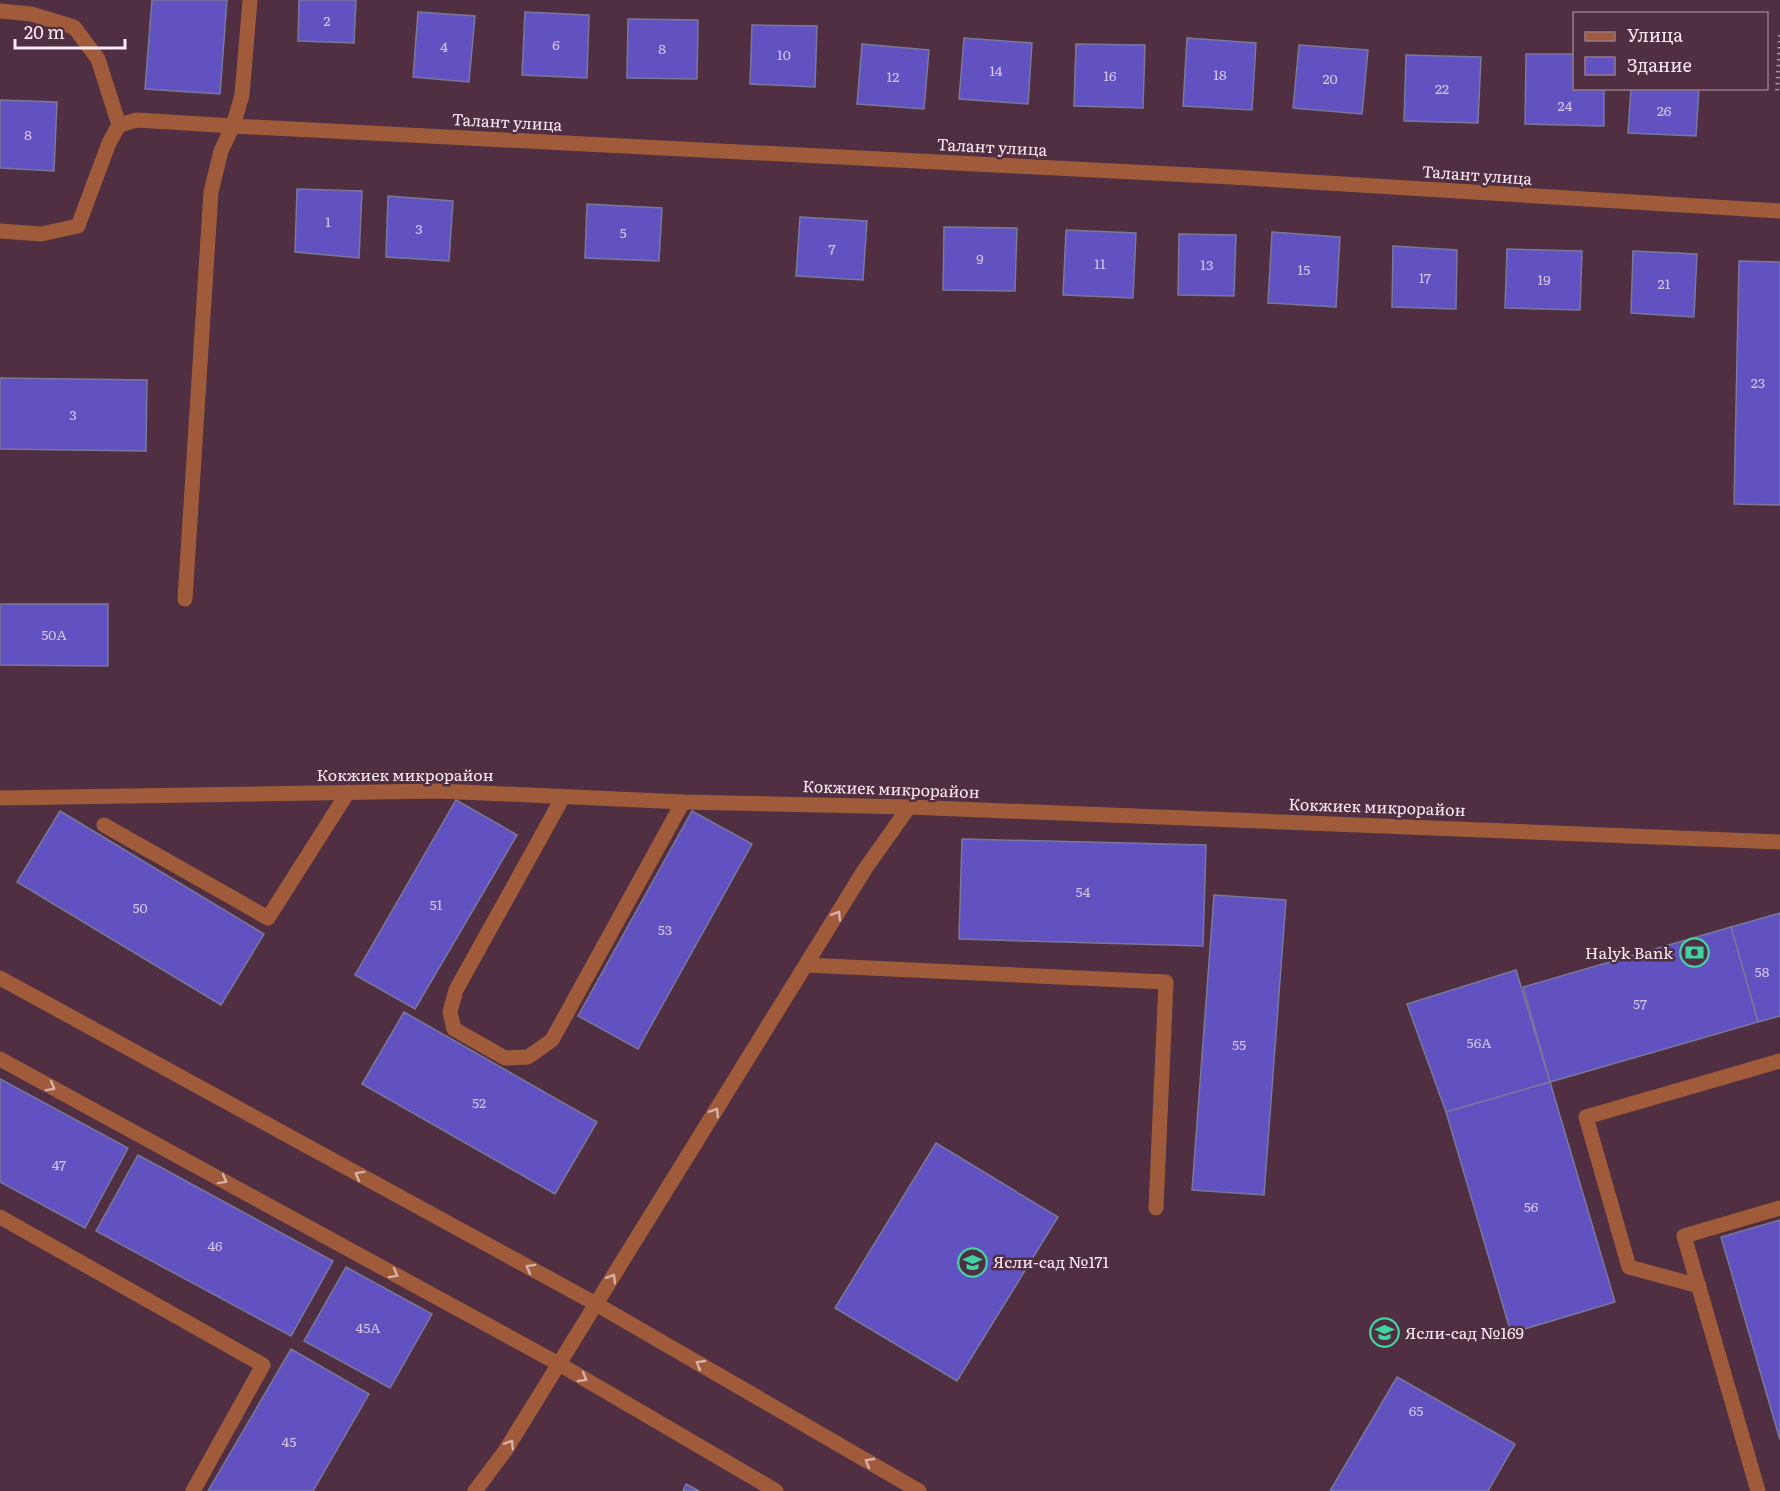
<svg xmlns="http://www.w3.org/2000/svg" width="1780" height="1491" font-family="Literata,serif">
<style>
.building{fill:#6252c1;stroke:#79789c;stroke-width:1.5}
.lines{fill:none;stroke-linecap:round;stroke-linejoin:round}
.path{stroke:#ad93a1;stroke-width:4;stroke-dasharray:1.5 4.5;stroke-linecap:butt}
.minor{stroke:#a05b3a;stroke-width:15}
.oneway{stroke:#d8b0aa}
.labels{text-anchor:middle;stroke-width:5;stroke-linejoin:round;paint-order:stroke}
.number-label{font-size:14px;fill:#d7c3e7}
.street-label{font-size:16px;fill:#fee9f4;stroke:#4f2f41}
.poi-label{font-size:16px;fill:#fee9f4;stroke:#4f2f41;text-anchor:start}
</style>
<rect width="100%" height="100%" fill="#4f2f41"/>
<!-- building -->
<g class="building">
<polygon points="152,0 227,0 220,94 145,89"/>
<polygon points="299,0 356,0 354,43 298,41"/>
<polygon points="418,12 475,16 469,82 413,77"/>
<polygon points="525,12 589,15 587,78 522,75"/>
<polygon points="628,19 698,20 697,79 627,78"/>
<polygon points="752,25 817,26 815,87 750,84"/>
<polygon points="964,38 1032,43 1028,104 959,99"/>
<polygon points="1187,38 1256,43 1252,110 1183,106"/>
<polygon points="862,44 929,50 924,109 857,104"/>
<polygon points="1076,44 1145,45 1143,108 1074,106"/>
<polygon points="1299,45 1368,50 1362,114 1293,108"/>
<polygon points="1526,54 1574,54 1574,88 1604,88 1604,126 1525,124"/>
<polygon points="1406,55 1481,57 1478,123 1404,121"/>
<polygon points="1631,88 1699,88 1696,136 1628,133"/>
<polygon points="0,100 57,102 54,171 0,168"/>
<polygon points="297,189 362,191 359,258 295,252"/>
<polygon points="388,196 453,201 449,261 386,257"/>
<polygon points="587,204 662,208 659,261 585,258"/>
<polygon points="800,217 867,221 863,280 796,276"/>
<polygon points="944,227 1017,228 1015,291 943,290"/>
<polygon points="1066,230 1136,233 1133,298 1063,295"/>
<polygon points="1272,232 1340,237 1336,307 1268,303"/>
<polygon points="1179,234 1236,235 1234,296 1178,295"/>
<polygon points="1393,246 1457,250 1456,309 1392,307"/>
<polygon points="1507,249 1582,251 1580,310 1505,308"/>
<polygon points="1633,251 1697,254 1694,317 1631,313"/>
<polygon points="1739,261 1780,262 1780,505 1734,504"/>
<polygon points="0,378 147,380 146,451 0,449"/>
<polygon points="0,604 108,604 108,666 0,665"/>
<polygon points="456,800 517,835 415,1009 355,975"/>
<polygon points="60,811 264,934 221,1005 17,882"/>
<polygon points="692,811 752,844 638,1049 578,1016"/>
<polygon points="962,839 1206,845 1203,946 959,939"/>
<polygon points="1214,895 1286,900 1264,1195 1192,1190"/>
<polygon points="1780,913 1780,1016 1758,1022 1731,927"/>
<polygon points="1731,927 1758,1022 1550,1082 1523,987"/>
<polygon points="1516,970 1550,1082 1446,1112 1407,1004"/>
<polygon points="404,1012 597,1122 555,1194 362,1084"/>
<polygon points="0,1079 128,1148 85,1228 0,1182"/>
<polygon points="1550,1082 1615,1302 1511,1333 1446,1112"/>
<polygon points="936,1143 1058,1217 957,1381 835,1308"/>
<polygon points="138,1155 333,1261 291,1336 96,1231"/>
<polygon points="1780,1220 1780,1440 1721,1237"/>
<polygon points="346,1267 432,1314 390,1388 304,1341"/>
<polygon points="291,1349 369,1394 313,1491 208,1491"/>
<polygon points="1397,1377 1515,1444 1488,1491 1330,1491"/>
<polygon points="686,1484 699,1491 683,1491"/>
</g>
<g class="lines">
<!-- path -->
<polyline class="path" points="1780,35 1777,91 1780,92"/>
<!-- minor -->
<g class="minor">
<polyline points="250,0 242,95 233,126 1231,177 1780,211"/>
<polyline points="0,11 31,14 74,27 98,59 119,125"/>
<polyline points="0,231 41,234 78,226 109,143 119,125 137,120 233,126 221,151 211,192 185,599"/>
<polyline points="563,797 456,990 450,1012 454,1029 505,1058 528,1057 552,1040 683,802"/>
<polyline points="0,798 439,791 683,802 909,807 1780,842"/>
<polyline points="104,825 268,918 348,792"/>
<polyline points="806,965 1166,982 1156,1208"/>
<polyline points="0,978 596,1304 919,1491"/>
<polyline points="0,1059 559,1364 776,1491"/>
<polyline points="0,1217 263,1365 193,1491"/>
<polyline points="1699,1286 1629,1267 1586,1117 1780,1061"/>
<polyline points="475,1491 505,1451 865,869 909,807"/>
<polyline points="1758,1491 1684,1236 1780,1208"/>
</g>
</g>
<!-- one-way arrows -->
<defs><path id="oneway-chevron" d="M-2-3.5L2.5 0L-2 3.5" fill="none" stroke-width="1.6" stroke-linecap="round" stroke-linejoin="round" transform="scale(1.5)"/></defs>
<g class="oneway">
<use href="#oneway-chevron" transform="translate(837 915) rotate(-58)"/>
<use href="#oneway-chevron" transform="translate(51 1087) rotate(29)"/>
<use href="#oneway-chevron" transform="translate(715 1112) rotate(-58)"/>
<use href="#oneway-chevron" transform="translate(359 1175) rotate(-151)"/>
<use href="#oneway-chevron" transform="translate(223 1180) rotate(29)"/>
<use href="#oneway-chevron" transform="translate(530 1268) rotate(-151)"/>
<use href="#oneway-chevron" transform="translate(394 1274) rotate(29)"/>
<use href="#oneway-chevron" transform="translate(612 1278) rotate(-58)"/>
<use href="#oneway-chevron" transform="translate(700 1364) rotate(-150)"/>
<use href="#oneway-chevron" transform="translate(583 1378) rotate(30)"/>
<use href="#oneway-chevron" transform="translate(510 1444) rotate(-58)"/>
<use href="#oneway-chevron" transform="translate(869 1462) rotate(-150)"/>
</g>
<!-- icons -->
<defs>
<symbol id="bank-ring" viewBox="-11 -11 22 22"><circle r="9.5" fill="#4f2f41" stroke="#40d4a2" stroke-width="1.5"/><path d="M-6-4H6V4H-6ZM0-2.3a2.3 2.3 0 1 0 0 4.6a2.3 2.3 0 1 0 0-4.6Z" fill="#40d4a2"/></symbol>
<symbol id="school-ring" viewBox="-11 -11 22 22"><circle r="9.5" fill="#4f2f41" stroke="#40d4a2" stroke-width="1.5"/><path d="M0-5L7-2L0 1L-7-2ZM-4 1L0 2.5L4 1V4Q0 6-4 4Z" fill="#40d4a2"/></symbol>
</defs>
<g fill-rule="evenodd">
<use href="#bank-ring" x="1678" y="936" width="33" height="33"/>
<use href="#school-ring" x="956" y="1246" width="33" height="33"/>
<use href="#school-ring" x="1368" y="1316" width="33" height="33"/>
</g>
<g class="labels">
<!-- number labels -->
<g class="number-label">
<text x="327" y="26">2</text>
<text x="556" y="50">6</text>
<text x="444" y="52">4</text>
<text x="662" y="54">8</text>
<text x="784" y="60">10</text>
<text x="996" y="76">14</text>
<text x="1220" y="80">18</text>
<text x="1110" y="81">16</text>
<text x="893" y="82">12</text>
<text x="1330" y="84">20</text>
<text x="1442" y="94">22</text>
<text x="1565" y="111">24</text>
<text x="1664" y="116">26</text>
<text x="28" y="140">8</text>
<text x="328" y="227">1</text>
<text x="419" y="234">3</text>
<text x="623" y="238">5</text>
<text x="832" y="254">7</text>
<text x="980" y="264">9</text>
<text x="1100" y="269">11</text>
<text x="1207" y="270">13</text>
<text x="1304" y="275">15</text>
<text x="1425" y="283">17</text>
<text x="1544" y="285">19</text>
<text x="1664" y="289">21</text>
<text x="1758" y="388">23</text>
<text x="73" y="420">3</text>
<text x="54" y="640">50А</text>
<text x="1083" y="897">54</text>
<text x="436" y="910">51</text>
<text x="140" y="913">50</text>
<text x="665" y="935">53</text>
<text x="1762" y="977">58</text>
<text x="1640" y="1009">57</text>
<text x="1479" y="1048">56А</text>
<text x="1239" y="1050">55</text>
<text x="479" y="1108">52</text>
<text x="59" y="1170">47</text>
<text x="1531" y="1212">56</text>
<text x="215" y="1251">46</text>
<text x="368" y="1333">45А</text>
<text x="1416" y="1416">65</text>
<text x="289" y="1447">45</text>
</g>
<!-- street labels -->
<g class="street-label">
<text transform="translate(507 122) rotate(3)" y="6">Талант улица</text>
<text transform="translate(992 147) rotate(3)" y="6">Талант улица</text>
<text transform="translate(1477 175) rotate(4)" y="6">Талант улица</text>
<text x="405" y="781">Кокжиек микрорайон</text>
<text transform="translate(891 789) rotate(2)" y="6">Кокжиек микрорайон</text>
<text transform="translate(1377 807) rotate(2)" y="6">Кокжиек микрорайон</text>
</g>
<!-- poi labels -->
<g class="poi-label">
<text x="1673" y="959" text-anchor="end">Halyk Bank</text>
<text x="993" y="1268">Ясли-сад №171</text>
<text x="1405" y="1339">Ясли-сад №169</text>
</g>
</g>
<!-- legend -->
<rect x="1573" y="12" width="195" height="78" fill="#4f2f41" stroke="#957989" stroke-width="1.5"/>
<rect x="1585" y="32" width="30" height="9" fill="#a05b3a" stroke="#957989" stroke-width="1.5"/>
<text x="1627" y="42" font-size="18" fill="#fee9f4">Улица</text>
<rect x="1585" y="57" width="30" height="18" fill="#6252c1" stroke="#957989" stroke-width="1.5"/>
<text x="1627" y="72" font-size="18" fill="#fee9f4">Здание</text>
<!-- scale -->
<path d="M15 39v9h110v-9" fill="none" stroke="#fee9f4" stroke-width="3"/>
<text x="24" y="39" font-size="18" fill="#fee9f4" stroke="#4f2f41" stroke-width="4.5" paint-order="stroke">20 m</text>
</svg>
